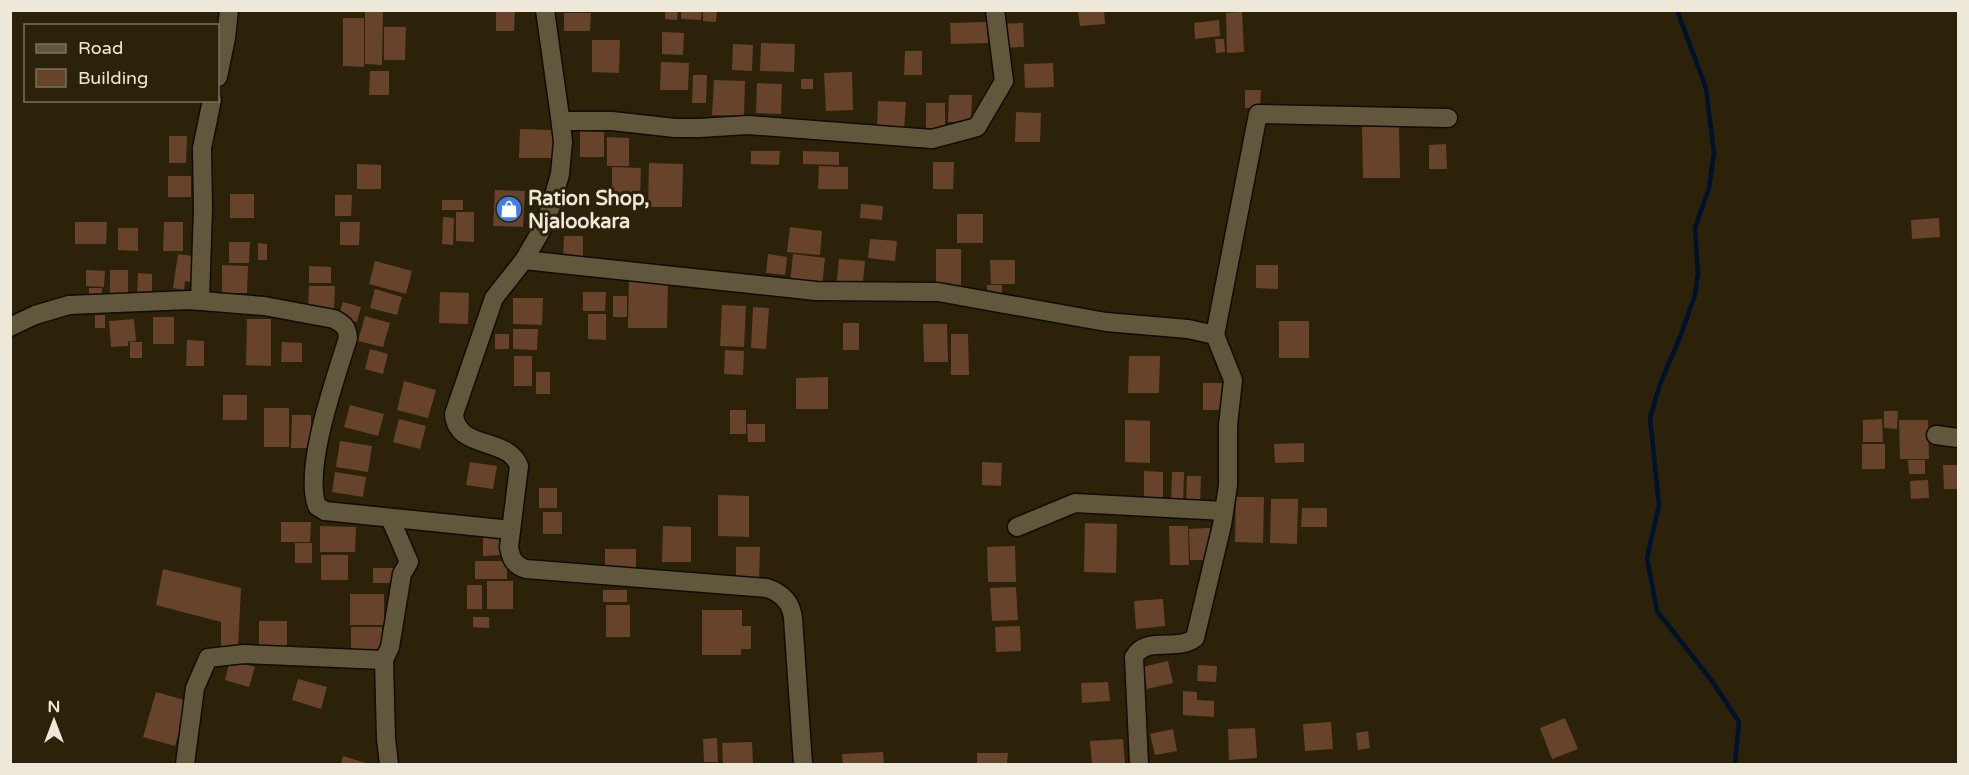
<svg xmlns="http://www.w3.org/2000/svg" width="1969" height="775" font-family="'Varela Round',sans-serif">
<style>
.lines{fill:none;stroke-linecap:round;stroke-linejoin:round}
.stream{stroke:#00112b;stroke-width:4.5}
.building{fill:#67432b}
.minor-casing{stroke:#130b00;stroke-width:21}
.minor{stroke:#61573d;stroke-width:18}
.labels{text-anchor:middle;stroke-width:6;stroke-linejoin:round;paint-order:stroke}
.poi-label{font-size:20px;font-weight:bold;fill:#eee8d9;stroke:#2b2209;text-anchor:start}
</style>
<rect width="100%" height="100%" fill="#2b2209"/>
<g class="lines">
<!-- stream -->
<polyline class="stream" points="1677,10 1706,88 1714,153 1709,188 1695,228 1698,273 1695,295 1680,337 1660,384 1650,418 1659,505 1647,558 1657,611 1712,681 1739,722 1735,764"/>
</g>
<!-- building -->
<g class="building">
<polygon points="496,10 515,10 514,31 496,31"/>
<polygon points="665,10 678,10 677,20 665,19"/>
<polygon points="681,10 702,10 701,20 681,19"/>
<polygon points="703,10 717,10 716,22 703,21"/>
<polygon points="1078,10 1104,10 1105,24 1080,26"/>
<polygon points="365,12 383,12 382,65 365,64"/>
<polygon points="1242,12 1244,52 1227,53 1226,13"/>
<polygon points="564,13 591,13 590,31 564,31"/>
<polygon points="343,18 364,18 364,67 343,66"/>
<polygon points="1219,20 1220,36 1195,39 1194,23"/>
<polygon points="987,22 988,43 951,44 950,23"/>
<polygon points="1023,23 1024,47 1001,48 1000,24"/>
<polygon points="384,27 406,27 405,60 384,60"/>
<polygon points="662,32 684,33 683,55 662,54"/>
<polygon points="1215,39 1224,39 1225,52 1216,53"/>
<polygon points="592,40 620,40 619,73 592,72"/>
<polygon points="761,43 795,44 794,72 760,71"/>
<polygon points="733,44 753,45 752,71 732,70"/>
<polygon points="905,51 922,51 922,75 904,75"/>
<polygon points="661,62 689,63 688,90 660,90"/>
<polygon points="1053,63 1054,87 1025,88 1024,64"/>
<polygon points="370,71 389,71 389,95 369,95"/>
<polygon points="852,72 853,110 826,111 824,73"/>
<polygon points="693,75 707,75 706,103 692,103"/>
<rect x="801" y="79" width="12" height="10"/>
<polygon points="714,80 745,81 744,116 712,115"/>
<polygon points="757,83 782,84 781,114 756,113"/>
<polygon points="1245,90 1261,90 1260,108 1245,108"/>
<polygon points="949,95 972,95 971,122 948,122"/>
<polygon points="878,101 906,102 904,131 877,129"/>
<rect x="926" y="103" width="19" height="25"/>
<polygon points="1016,112 1041,113 1040,142 1015,142"/>
<polygon points="1362,126 1399,126 1400,178 1363,178"/>
<polygon points="520,129 554,130 554,158 519,158"/>
<polygon points="580,131 604,132 604,157 580,157"/>
<polygon points="169,136 187,136 186,163 169,163"/>
<polygon points="607,137 629,138 629,166 607,166"/>
<polygon points="1446,144 1447,169 1429,169 1429,145"/>
<polygon points="751,151 780,151 779,165 751,164"/>
<polygon points="803,151 839,152 839,165 803,164"/>
<polygon points="933,162 954,162 953,189 933,189"/>
<polygon points="649,163 683,164 682,207 648,207"/>
<polygon points="357,164 381,165 381,189 357,189"/>
<polygon points="819,166 848,167 848,189 818,189"/>
<polygon points="612,167 641,168 640,197 612,197"/>
<rect x="168" y="176" width="23" height="21"/>
<polygon points="495,190 525,191 523,227 493,226"/>
<rect x="230" y="194" width="24" height="24"/>
<polygon points="335,195 352,195 351,216 335,216"/>
<rect x="442" y="200" width="21" height="10"/>
<polygon points="861,204 883,206 882,220 860,218"/>
<polygon points="456,212 474,212 474,242 456,241"/>
<rect x="957" y="214" width="26" height="29"/>
<polygon points="443,217 454,218 453,245 442,244"/>
<polygon points="1939,218 1940,237 1912,239 1911,220"/>
<polygon points="75,222 107,222 106,244 75,244"/>
<polygon points="164,222 183,222 183,251 163,251"/>
<polygon points="340,222 360,222 359,245 340,245"/>
<polygon points="790,227 822,231 820,255 787,252"/>
<polygon points="118,228 138,228 138,251 118,250"/>
<polygon points="564,236 583,236 583,262 563,261"/>
<polygon points="870,239 897,241 895,261 868,258"/>
<polygon points="229,242 250,242 249,263 229,263"/>
<polygon points="258,243 267,244 267,260 258,260"/>
<polygon points="936,249 961,249 961,290 936,291"/>
<polygon points="178,254 199,257 195,283 185,281 184,290 173,288"/>
<polygon points="768,254 787,257 785,275 766,273"/>
<polygon points="793,254 825,258 822,287 790,284"/>
<polygon points="839,259 865,261 862,291 836,288"/>
<polygon points="990,260 1015,260 1015,284 991,284"/>
<polygon points="375,261 412,271 406,294 369,284"/>
<polygon points="222,265 248,266 247,293 222,293"/>
<polygon points="1256,265 1278,265 1278,289 1256,288"/>
<polygon points="309,266 331,267 331,283 309,283"/>
<polygon points="86,270 105,271 104,287 86,286"/>
<rect x="110" y="270" width="18" height="25"/>
<polygon points="138,273 152,274 152,296 137,296"/>
<polygon points="629,278 668,278 667,328 628,328"/>
<rect x="987" y="285" width="15" height="15"/>
<polygon points="309,286 335,286 334,310 308,310"/>
<rect x="89" y="288" width="13" height="14"/>
<polygon points="375,289 402,297 397,315 370,308"/>
<polygon points="440,292 469,293 468,324 439,323"/>
<polygon points="583,292 606,292 605,311 583,311"/>
<rect x="613" y="296" width="14" height="21"/>
<polygon points="513,298 543,298 542,325 513,324"/>
<polygon points="343,302 361,307 357,322 338,317"/>
<polygon points="722,305 746,306 744,347 720,346"/>
<polygon points="753,307 769,308 766,349 751,348"/>
<polygon points="588,314 606,314 606,340 588,339"/>
<rect x="95" y="315" width="10" height="13"/>
<polygon points="365,316 390,323 383,347 358,341"/>
<rect x="153" y="317" width="21" height="27"/>
<polygon points="134,319 136,341 124,342 128,342 128,346 111,347 109,321"/>
<polygon points="247,319 271,319 271,366 246,365"/>
<rect x="1279" y="321" width="30" height="37"/>
<rect x="843" y="323" width="16" height="27"/>
<polygon points="923,324 947,324 948,362 924,362"/>
<polygon points="513,329 538,329 537,350 513,349"/>
<rect x="495" y="334" width="14" height="15"/>
<polygon points="951,334 968,334 969,375 951,375"/>
<polygon points="187,340 204,341 204,366 186,366"/>
<rect x="130" y="342" width="12" height="16"/>
<polygon points="282,342 302,343 302,362 281,362"/>
<polygon points="370,349 388,354 383,374 365,369"/>
<polygon points="725,350 744,351 743,375 724,374"/>
<rect x="514" y="356" width="18" height="30"/>
<polygon points="1129,356 1160,356 1159,393 1128,393"/>
<rect x="536" y="372" width="14" height="22"/>
<polygon points="828,377 828,409 796,409 796,378"/>
<polygon points="404,381 436,390 428,418 397,410"/>
<rect x="1203" y="383" width="20" height="27"/>
<rect x="223" y="395" width="24" height="25"/>
<polygon points="350,405 384,414 378,436 344,427"/>
<rect x="264" y="408" width="25" height="39"/>
<rect x="730" y="410" width="16" height="24"/>
<polygon points="1884,411 1898,411 1897,429 1884,428"/>
<polygon points="292,415 311,415 311,448 291,448"/>
<polygon points="399,419 426,426 420,449 393,442"/>
<polygon points="1882,419 1883,442 1863,442 1863,420"/>
<polygon points="1125,420 1150,421 1150,463 1125,462"/>
<polygon points="1899,420 1928,420 1929,459 1900,459"/>
<polygon points="747,424 765,424 765,442 748,442"/>
<polygon points="340,441 372,446 368,472 336,467"/>
<polygon points="1304,443 1304,462 1275,463 1274,444"/>
<rect x="1862" y="444" width="23" height="25"/>
<polygon points="1908,460 1925,460 1925,474 1909,474"/>
<polygon points="470,462 497,466 493,489 466,485"/>
<polygon points="982,462 1002,463 1001,486 982,485"/>
<polygon points="1943,465 1958,465 1958,489 1944,489"/>
<polygon points="1144,471 1163,472 1163,499 1144,499"/>
<polygon points="335,472 366,477 363,497 332,492"/>
<polygon points="1172,472 1184,472 1183,506 1171,506"/>
<polygon points="1187,476 1201,476 1200,505 1186,505"/>
<polygon points="1928,480 1929,498 1911,499 1910,481"/>
<rect x="539" y="488" width="18" height="20"/>
<polygon points="718,495 749,496 749,537 718,536"/>
<polygon points="1236,497 1264,497 1263,543 1235,542"/>
<polygon points="1271,499 1298,499 1297,544 1270,543"/>
<polygon points="1302,508 1327,508 1327,527 1301,527"/>
<rect x="543" y="512" width="19" height="22"/>
<polygon points="281,522 311,522 310,542 281,542"/>
<polygon points="1085,523 1117,524 1116,573 1084,572"/>
<polygon points="320,526 356,527 355,552 320,552"/>
<polygon points="663,526 691,527 691,562 662,562"/>
<polygon points="1169,526 1188,526 1189,565 1170,565"/>
<polygon points="1210,528 1211,560 1190,560 1189,529"/>
<polygon points="483,532 503,532 503,555 483,556"/>
<rect x="295" y="543" width="17" height="20"/>
<polygon points="1015,546 1016,582 988,582 987,547"/>
<polygon points="736,547 760,547 759,581 736,581"/>
<rect x="605" y="549" width="31" height="23"/>
<rect x="321" y="555" width="27" height="25"/>
<rect x="475" y="561" width="32" height="18"/>
<rect x="373" y="568" width="23" height="15"/>
<polygon points="163,569 241,588 238,647 221,647 221,622 156,605"/>
<rect x="487" y="581" width="26" height="28"/>
<rect x="467" y="585" width="15" height="24"/>
<polygon points="1016,587 1018,620 992,621 990,588"/>
<rect x="603" y="590" width="24" height="12"/>
<rect x="350" y="594" width="34" height="31"/>
<polygon points="1163,599 1165,626 1136,629 1134,601"/>
<rect x="606" y="605" width="24" height="32"/>
<polygon points="702,610 742,610 742,626 751,626 751,649 741,649 741,655 702,655"/>
<polygon points="473,617 489,617 489,628 473,627"/>
<rect x="259" y="621" width="28" height="29"/>
<polygon points="1020,626 1021,651 996,652 995,627"/>
<rect x="351" y="627" width="31" height="29"/>
<polygon points="230,660 255,667 249,687 225,680"/>
<polygon points="1168,661 1173,683 1147,689 1142,667"/>
<polygon points="1198,665 1217,666 1216,682 1197,681"/>
<polygon points="298,679 327,687 321,709 292,700"/>
<polygon points="1108,682 1110,701 1082,703 1081,683"/>
<polygon points="1183,691 1197,692 1197,700 1214,701 1214,717 1183,715"/>
<polygon points="156,692 188,701 175,746 143,737"/>
<polygon points="1565,718 1578,749 1552,759 1540,728"/>
<polygon points="1331,722 1333,749 1305,751 1303,724"/>
<polygon points="1255,728 1257,758 1229,760 1228,729"/>
<polygon points="1173,729 1177,751 1155,755 1150,734"/>
<polygon points="1368,731 1370,748 1358,750 1356,733"/>
<polygon points="717,738 718,762 704,762 703,739"/>
<polygon points="1123,739 1125,764 1092,764 1090,741"/>
<polygon points="752,742 753,764 723,764 722,743"/>
<polygon points="883,752 884,764 843,764 842,754"/>
<polygon points="977,753 1008,753 1007,764 977,764"/>
<polygon points="343,756 369,764 341,764"/>
</g>
<g class="lines">
<defs>
<g id="minor">
<path d="M545 10 560 117 563 142 560 174 551 206 541 231 524 260 494 298 454 414C457 451 508 436 519 466L509 547C511 559 514 565 526 569L767 588C782 593 791 602 793 618L803 764"/>
<polyline points="218,77 226,38 229,10"/>
<polyline points="561,121 612,121 675,128 699,128 748,125 932,139 977,127 1004,81 995,10"/>
<path d="M524 260 816 291 938 292 1106 322 1188 329 1215 335 1233 380 1228 425V485L1222 525 1195 638C1177 652 1147 635 1134 657L1139 764"/>
<polyline points="200,300 203,209 202,148 212,100"/>
<path d="M10 327 35 315 69 305 189 300 264 306 334 319C343 324 347 326 348 338 336 377 303 468 317 506L325 511 511 530"/>
<polyline points="1215,335 1258,114 1448,118"/>
<polyline points="1936,435 1958,438"/>
<polyline points="1017,527 1075,503 1224,511"/>
<polyline points="185,764 195,688 208,658 244,654 384,660"/>
<polyline points="389,764 386,739 384,660 390,647 402,574 409,562 390,518"/>
</g>
</defs>
<!-- minor casing -->
<use href="#minor" class="minor-casing"/>
<!-- minor -->
<use href="#minor" class="minor"/>
</g>
<!-- icons -->
<defs>
<symbol id="shop-disc" viewBox="-11 -11 22 22"><circle r="9.5" fill="#3f7fe0" stroke="#2b2209"/><path d="M-5-2.5h2.3a2.7 3.5 0 0 1 5.4 0H5L5.5 6h-11ZM-1.5-2.5h3a1.5 2.3 0 0 0-3 0Z" fill="#fff"/></symbol>
</defs>
<g fill-rule="evenodd">
<use href="#shop-disc" x="494" y="194" width="30" height="30"/>
</g>
<g class="labels">
<!-- poi labels -->
<g class="poi-label">
<text x="528" y="205">Ration Shop,<tspan x="528" dy="23">Njalookara</tspan></text>
</g>
</g>
<!-- border -->
<rect width="1969" height="775" fill="none" stroke="#eee8d9" stroke-width="24"/>
<!-- legend -->
<rect x="24" y="24" width="195" height="78" fill="#2b2209" stroke="#79715c" stroke-width="1.5"/>
<rect x="36" y="44" width="30" height="9" fill="#61573d" stroke="#79715c" stroke-width="1.5"/>
<text x="78" y="54" font-size="18" fill="#eee8d9">Road</text>
<rect x="36" y="69" width="30" height="18" fill="#67432b" stroke="#79715c" stroke-width="1.5"/>
<text x="78" y="84" font-size="18" fill="#eee8d9">Building</text>
<!-- north arrow -->
<g transform="translate(54 721)" stroke="#2b2209" stroke-width="4.5" paint-order="stroke">
<path d="M0-4.5L10 22L0 15L-10 22Z" fill="#eee8d9"/>
<text y="-9" font-size="16" font-weight="bold" text-anchor="middle" fill="#eee8d9">N</text>
</g>
</svg>
